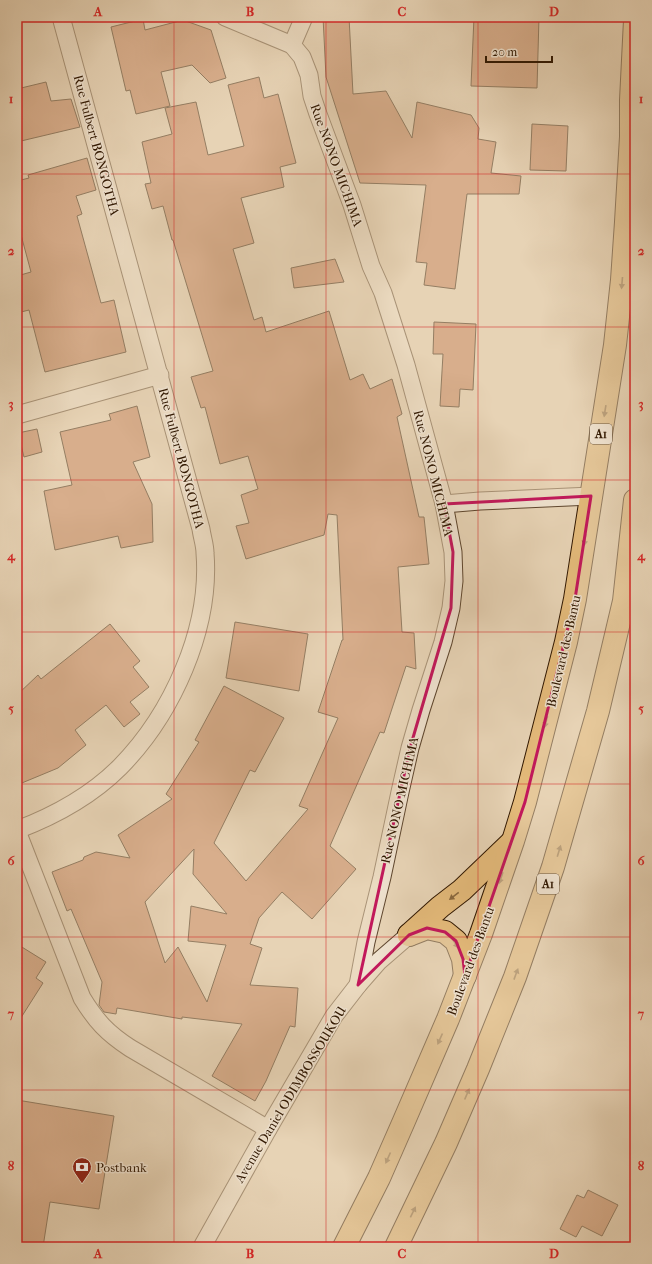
<svg xmlns="http://www.w3.org/2000/svg" width="652" height="1264" font-family="'IM FELL French Canon',serif">
<style>
.building{fill:#c5805b;stroke:#301701;fill-rule:evenodd}
.lines{fill:none;stroke-linecap:round;stroke-linejoin:round}
.street-casing{stroke:#5e462e;stroke-width:19}
.highway-casing{stroke:#301701;stroke-width:24}
.street{stroke:#efe2cf;stroke-width:17}
.highway{stroke:#e4ba7a;stroke-width:22}
.oneway{fill:#8a683e}
.marked{fill:none;stroke:#c2185b;stroke-width:3;stroke-linejoin:round}
.grid{fill:none;stroke:#d62828;stroke-width:1;stroke-opacity:0.55}
.labels{text-anchor:middle;stroke-width:3;stroke-linejoin:round;paint-order:stroke}
.shield{fill:#efe2cf;stroke:#69543f;stroke-width:1}
.shield-label{font-size:12px;font-weight:bold;fill:#301701}
.street-label{font-size:13px;fill:#301701;stroke:#efe2cf}
.poi-label{font-size:13px;fill:#301701;stroke:#efe2cf;text-anchor:start}
.neatline{fill:none;stroke:#d62828;stroke-width:1.5}
.grid-label{font-size:13px;text-anchor:middle;font-weight:bold;fill:#d62828}
</style>
<rect width="100%" height="100%" fill="#e7d3b5"/>
<filter id="stains"><feTurbulence type="fractalNoise" baseFrequency=".005" numOctaves="4"/><feColorMatrix values="0 0 0 0 .2 0 0 0 0 .09 0 0 0 0 .02 0 0 0 .5 -.17"/></filter>
<radialGradient id="worn" r=".72"><stop offset=".6" stop-color="#630" stop-opacity="0"/><stop offset="1" stop-color="#630" stop-opacity=".3"/></radialGradient>
<!-- building -->
<g class="building">
<polygon points="323,17 349,17 353,94 386,91 412,138 417,102 471,115 479,128 478,139 496,142 491,173 521,176 519,194 467,194 455,289 424,285 427,263 416,262 426,185 360,183 326,77"/>
<polygon points="474,17 539,17 537,88 471,86"/>
<polygon points="143,19 145,30 183,20 211,30 226,78 210,83 192,65 161,72 170,106 136,114 130,90 126,91 111,27"/>
<path d="M259 77 264 98 278 94 296 163 280 167 284 187 241 198 254 243 233 249 254 320 262 317 266 332 329 311 350 380 363 374 370 389 392 379 402 414 397 417 419 517H424L429 564 398 567 402 632 414 633 416 669 406 666 384 733 380 732 330 846 356 869 312 919 282 892 259 918 250 944 262 948 250 985 298 988 295 1027 290 1026 266 1081 255 1101 212 1076 242 1024 182 1017V1019L117 1008 116 1014 104 1012 99 1005 102 982 71 909 67 911 52 872 83 860 84 857 96 852 130 858 118 835 172 799 166 794 199 742 195 740 224 686 284 718 255 772 250 770 214 843 246 881 308 809 299 806 338 718 318 712 342 640H343L337 515 328 514 324 535 246 559 236 526 249 523 241 495 258 489 248 456 220 464 205 407 201 408 191 377 213 371 173 240H172L163 206 152 209 145 184 151 183 142 142 172 134 165 108 196 102 208 155 244 146 228 85ZM194 849 193 874 227 914 191 906 188 941 226 945 207 1002 178 947 165 963 145 902Z"/>
<polygon points="46,82 51,101 71,99 80,127 21,141 17,127 17,89"/>
<polygon points="532,124 568,126 566,171 530,170"/>
<polygon points="87,158 96,190 76,196 82,214 77,216 101,303 114,300 126,352 45,372 29,310 17,313 17,276 31,272 17,220 17,181 29,178 28,175"/>
<polygon points="335,259 344,282 294,288 291,268"/>
<polygon points="434,322 476,324 473,390 460,389 459,407 440,406 443,354 433,354"/>
<polygon points="137,406 150,457 133,462 152,504 153,542 121,548 118,536 55,550 44,491 72,485 60,432 111,420 109,414"/>
<polygon points="37,429 42,452 24,457 18,433"/>
<polygon points="235,622 308,634 299,691 226,678"/>
<polygon points="110,624 140,661 133,667 149,687 130,702 140,714 124,727 106,705 75,730 86,745 58,768 17,785 17,695 38,675 41,679"/>
<polygon points="17,944 46,962 36,978 43,983 17,1024"/>
<polygon points="17,1100 114,1116 99,1209 50,1202 43,1247 29,1247 17,1245"/>
<polygon points="588,1190 618,1205 602,1236 582,1226 576,1237 560,1229 577,1195 584,1198"/>
</g>
<g class="lines">
<defs>
<g id="street">
<polyline points="225,17 292,45 302,57 309,75 312,96 318,114 352,205 371,266 383,293 406,365 444,504 453,552 454,581 451,608 443,642 421,710 410,748 400,792 382,877 366,942 358,985"/>
<polyline points="292,45 304,17"/>
<polyline points="17,415 160,375"/>
<polyline points="444,504 480,501 591,496"/>
<path d="M17 830C54 816 91 796 120 767 172 714 211 629 205 553 205 545 202 537 201 529L61 17"/>
<path d="M17 831 82 998C96 1021 107 1033 130 1048L268 1129"/>
<polyline points="202,1247 268,1129 334,1016 358,985 379,961 409,935"/>
</g>
<g id="highway">
<polyline points="409,935 440,907 462,890 511,843"/>
<polyline points="409,935 427,928 445,932 456,941 463,959 465,976"/>
<polyline points="344,1247 379,1178 404,1121 448,1019 481,934 513,841 525,802 566,642 575,599 615,345 622,280 626,222 631,137 631,100 635,20"/>
<polyline points="396,1247 446,1143 478,1069 515,977 553,867 598,711 624,601 635,500"/>
</g>
</defs>
<!-- street casing -->
<use href="#street" class="street-casing"/>
<!-- highway casing -->
<use href="#highway" class="highway-casing"/>
<!-- street -->
<use href="#street" class="street"/>
<!-- highway -->
<use href="#highway" class="highway"/>
</g>
<!-- one-way arrows -->
<defs><path id="oneway-solid" d="M-6-.8H1V-3.2L6.5 0L1 3.2V.8H-6Z"/></defs>
<g class="oneway">
<use href="#oneway-solid" transform="translate(622 283) rotate(95)"/>
<use href="#oneway-solid" transform="translate(605 411) rotate(99)"/>
<use href="#oneway-solid" transform="translate(585 540) rotate(99)"/>
<use href="#oneway-solid" transform="translate(546 722) rotate(105)"/>
<use href="#oneway-solid" transform="translate(559 851) rotate(-73)"/>
<use href="#oneway-solid" transform="translate(501 878) rotate(109)"/>
<use href="#oneway-solid" transform="translate(454 896) rotate(142)"/>
<use href="#oneway-solid" transform="translate(455 943) rotate(57)"/>
<use href="#oneway-solid" transform="translate(516 974) rotate(-70)"/>
<use href="#oneway-solid" transform="translate(440 1039) rotate(114)"/>
<use href="#oneway-solid" transform="translate(467 1094) rotate(-67)"/>
<use href="#oneway-solid" transform="translate(388 1158) rotate(114)"/>
<use href="#oneway-solid" transform="translate(413 1212) rotate(-64)"/>
</g>
<!-- marked area -->
<path d="M0 0H652V1264H0ZM591 496 575 599 525 802 465 976 463 959 456 941 445 932 427 928 409 935 358 985 410 748 451 608 453 552 444 504Z" fill="#e7d3b5" fill-opacity=".55" fill-rule="evenodd"/>
<path class="marked" d="M591 496 575 599 525 802 465 976 463 959 456 941 445 932 427 928 409 935 358 985 410 748 451 608 453 552 444 504Z"/>
<!-- grid -->
<path class="grid" d="M174 17V1247M326 17V1247M478 17V1247M17 174H635M17 327H635M17 480H635M17 632H635M17 784H635M17 937H635M17 1090H635"/>
<!-- icons -->
<defs>
<symbol id="bank-pin" viewBox="-11 -11 22 30"><path d="M0 17L-7.5 6A9.5 9.5 0 1 1 7.5 6Z" fill="#8f2418" stroke="#efe2cf"/><path d="M-6-4H6V4H-6ZM0-2.3a2.3 2.3 0 1 0 0 4.6a2.3 2.3 0 1 0 0-4.6Z" fill="#fff"/></symbol>
</defs>
<g fill-rule="evenodd">
<use href="#bank-pin" x="71" y="1156" width="22" height="30"/>
</g>
<g class="labels">
<!-- shield labels -->
<g class="shield">
<rect x="590" y="424" width="22" height="20" rx="3"/>
<rect x="537" y="874" width="22" height="20" rx="3"/>
</g>
<g class="shield-label">
<text x="601" y="438">A1</text>
<text x="548" y="888">A1</text>
</g>
<!-- street labels -->
<g class="street-label">
<text transform="translate(97 145) rotate(75)" y="5">Rue Fulbert BONGOTHA</text>
<text transform="translate(337 165) rotate(70)" y="5">Rue NONO MICHIMA</text>
<text transform="translate(182 458) rotate(75)" y="5">Rue Fulbert BONGOTHA</text>
<text transform="translate(434 473) rotate(76)" y="5">Rue NONO MICHIMA</text>
<text transform="translate(563 651) rotate(-77)" y="5">Boulevard des Bantu</text>
<text transform="translate(399 800) rotate(-77)" y="5">Rue NONO MICHIMA</text>
<text transform="translate(470 961) rotate(-70)" y="5">Boulevard des Bantu</text>
<text transform="translate(290 1094) rotate(-59)" y="5">Avenue Daniel ODIMBOSSOUKOU</text>
</g>
<!-- poi labels -->
<g class="poi-label">
<text x="96" y="1172">Postbank</text>
</g>
</g>
<!-- margin -->
<rect width="652" height="1264" fill="none" stroke="#e7d3b5" stroke-width="44"/>
<!-- scale -->
<path d="M486 56v6h66v-6" fill="none" stroke="#301701" stroke-width="2"/>
<text x="492" y="56" font-size="12" fill="#301701" stroke="#efe2cf" stroke-width="3" paint-order="stroke">20 m</text>
<rect x="22" y="22" width="608" height="1220" class="neatline"/>
<g class="grid-label">
<text x="98" y="16">A</text>
<text x="250" y="16">B</text>
<text x="402" y="16">C</text>
<text x="554" y="16">D</text>
<text x="11" y="103">1</text>
<text x="641" y="103">1</text>
<text x="11" y="255">2</text>
<text x="641" y="255">2</text>
<text x="11" y="408">3</text>
<text x="641" y="408">3</text>
<text x="11" y="560">4</text>
<text x="641" y="560">4</text>
<text x="11" y="713">5</text>
<text x="641" y="713">5</text>
<text x="11" y="865">6</text>
<text x="641" y="865">6</text>
<text x="11" y="1018">7</text>
<text x="641" y="1018">7</text>
<text x="11" y="1170">8</text>
<text x="641" y="1170">8</text>
<text x="98" y="1258">A</text>
<text x="250" y="1258">B</text>
<text x="402" y="1258">C</text>
<text x="554" y="1258">D</text>
</g>
<rect width="100%" height="100%" filter="url(#stains)"/>
<rect width="100%" height="100%" fill="url(#worn)"/>
</svg>
